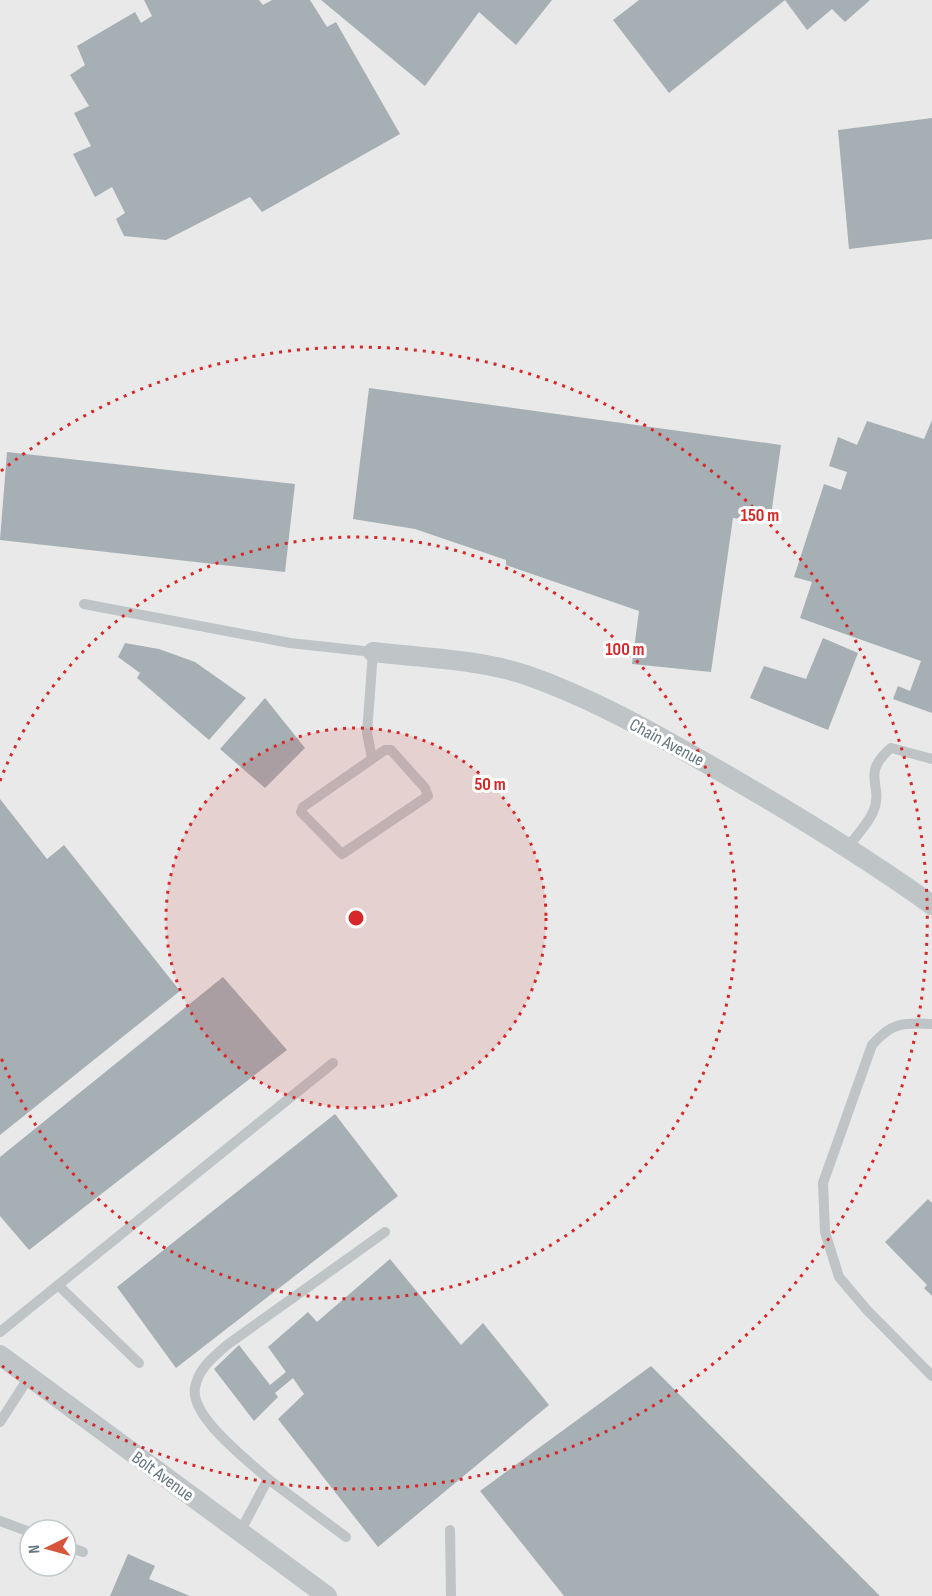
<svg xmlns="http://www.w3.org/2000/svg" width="932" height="1596" font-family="'Sofia Sans Condensed',sans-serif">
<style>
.built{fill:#e8e9e8;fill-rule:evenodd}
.building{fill:#a6afb4}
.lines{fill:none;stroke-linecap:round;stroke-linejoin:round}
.service{stroke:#bfc4c7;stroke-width:10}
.minor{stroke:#bfc4c7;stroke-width:20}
.ring{fill:none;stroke:#d62828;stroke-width:3;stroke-dasharray:3 6}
.labels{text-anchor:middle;stroke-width:6;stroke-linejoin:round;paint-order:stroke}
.street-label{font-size:18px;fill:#667780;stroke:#fff}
.centre{fill:#d62828;stroke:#fff;stroke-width:3}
.ring-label{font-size:18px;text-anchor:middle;font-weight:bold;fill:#d62828;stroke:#fff;stroke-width:6;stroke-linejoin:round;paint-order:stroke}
</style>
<rect width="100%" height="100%" fill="#fafaf8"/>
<!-- built -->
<path class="built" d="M0 0H932V1596H0ZM30 1530H66V1566H30Z"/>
<!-- building -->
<g class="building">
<polygon points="144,0 259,0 263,5 272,0 310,0 327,27 336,22 400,134 262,212 250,197 166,240 124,236 116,219 125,213 112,187 95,197 73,154 91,146 74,113 89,106 70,75 85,65 77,46 135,12 141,23 152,16"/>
<polygon points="321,0 552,0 516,45 479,12 425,86"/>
<polygon points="639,0 870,0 845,22 832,9 807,30 785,0 669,93 613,20"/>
<polygon points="932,118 932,239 849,249 838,130"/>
<polygon points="369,388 781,445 770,522 733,518 711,672 632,664 639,611 506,565 506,560 415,529 353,519"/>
<polygon points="932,420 932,713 893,699 898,686 910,691 921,661 800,618 812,582 794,577 824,484 841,490 847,472 829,466 838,437 857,445 867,421 924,439"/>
<polygon points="7,452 295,484 285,572 0,540"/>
<polygon points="823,638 858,653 828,730 750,698 764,666 806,679"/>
<polygon points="125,643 159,649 195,662 246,698 209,740 137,678 140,673 118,657"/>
<polygon points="265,698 305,748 265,788 220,749"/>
<polygon points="0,799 47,859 64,845 180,991 0,1135"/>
<polygon points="223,977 287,1050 29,1250 0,1216 0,1157"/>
<polygon points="335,1114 398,1196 176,1368 117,1287"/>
<polygon points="928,1199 932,1203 932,1296 924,1288 927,1285 885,1242"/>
<polygon points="390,1259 461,1345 483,1323 549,1405 378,1547 278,1419 304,1394 293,1378 275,1393 278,1397 254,1421 214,1369 239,1345 270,1385 286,1372 268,1347 308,1312 317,1322"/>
<polygon points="651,1366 880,1596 564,1596 480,1491"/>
<polygon points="128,1554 155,1566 149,1579 190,1596 110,1596"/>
</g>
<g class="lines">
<!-- service -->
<g class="service">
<polyline points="84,604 290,643 373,652 367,733 372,758"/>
<polygon points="385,750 391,750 425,788 428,796 342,854 301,812 303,807"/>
<path d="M848 847C856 836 868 824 873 812 885 785 859 775 891 748L932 759"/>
<path d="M932 1024C903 1022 891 1023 872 1045L823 1183 825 1232 839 1277 867 1310 932 1376"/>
<polyline points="58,1285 139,1363"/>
<polyline points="0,1332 333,1063"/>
<polyline points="0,1422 29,1377"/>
<path d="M268 1479C249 1461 190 1417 195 1388 198 1369 213 1357 227 1345L385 1232"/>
<polyline points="0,1521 30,1532"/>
<polyline points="450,1530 451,1596"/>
<polyline points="240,1532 268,1479 346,1537"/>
<polyline points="66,1546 83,1552"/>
</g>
<!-- minor -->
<g class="minor">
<path d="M373 652C423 658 478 659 526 675 595 699 661 737 725 774 796 815 865 857 932 905"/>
<polyline points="0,1355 327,1596"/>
</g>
</g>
<!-- distance rings -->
<circle cx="356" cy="918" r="190" fill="#d62828" fill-opacity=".12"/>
<g class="ring">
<circle cx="356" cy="918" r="190"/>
<path d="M0 781A381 381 0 1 1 0 1055"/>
<path d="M1 471A571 571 0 1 1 1 1365"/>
</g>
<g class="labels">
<!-- street labels -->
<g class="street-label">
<text transform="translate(667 742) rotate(28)" y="6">Chain Avenue</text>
<text transform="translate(163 1476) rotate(36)" y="6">Bolt Avenue</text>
</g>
</g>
<circle cx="356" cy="918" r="9" class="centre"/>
<g class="ring-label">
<text x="760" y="521">150 m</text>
<text x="625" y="655">100 m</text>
<text x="490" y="790">50 m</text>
</g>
<!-- north arrow -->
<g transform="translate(48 1548) rotate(265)"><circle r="28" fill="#ffffff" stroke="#c2c9cc" stroke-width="1.5"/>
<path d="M0-4.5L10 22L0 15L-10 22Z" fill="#d6553b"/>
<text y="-9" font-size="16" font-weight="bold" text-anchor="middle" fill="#667780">N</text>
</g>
</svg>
